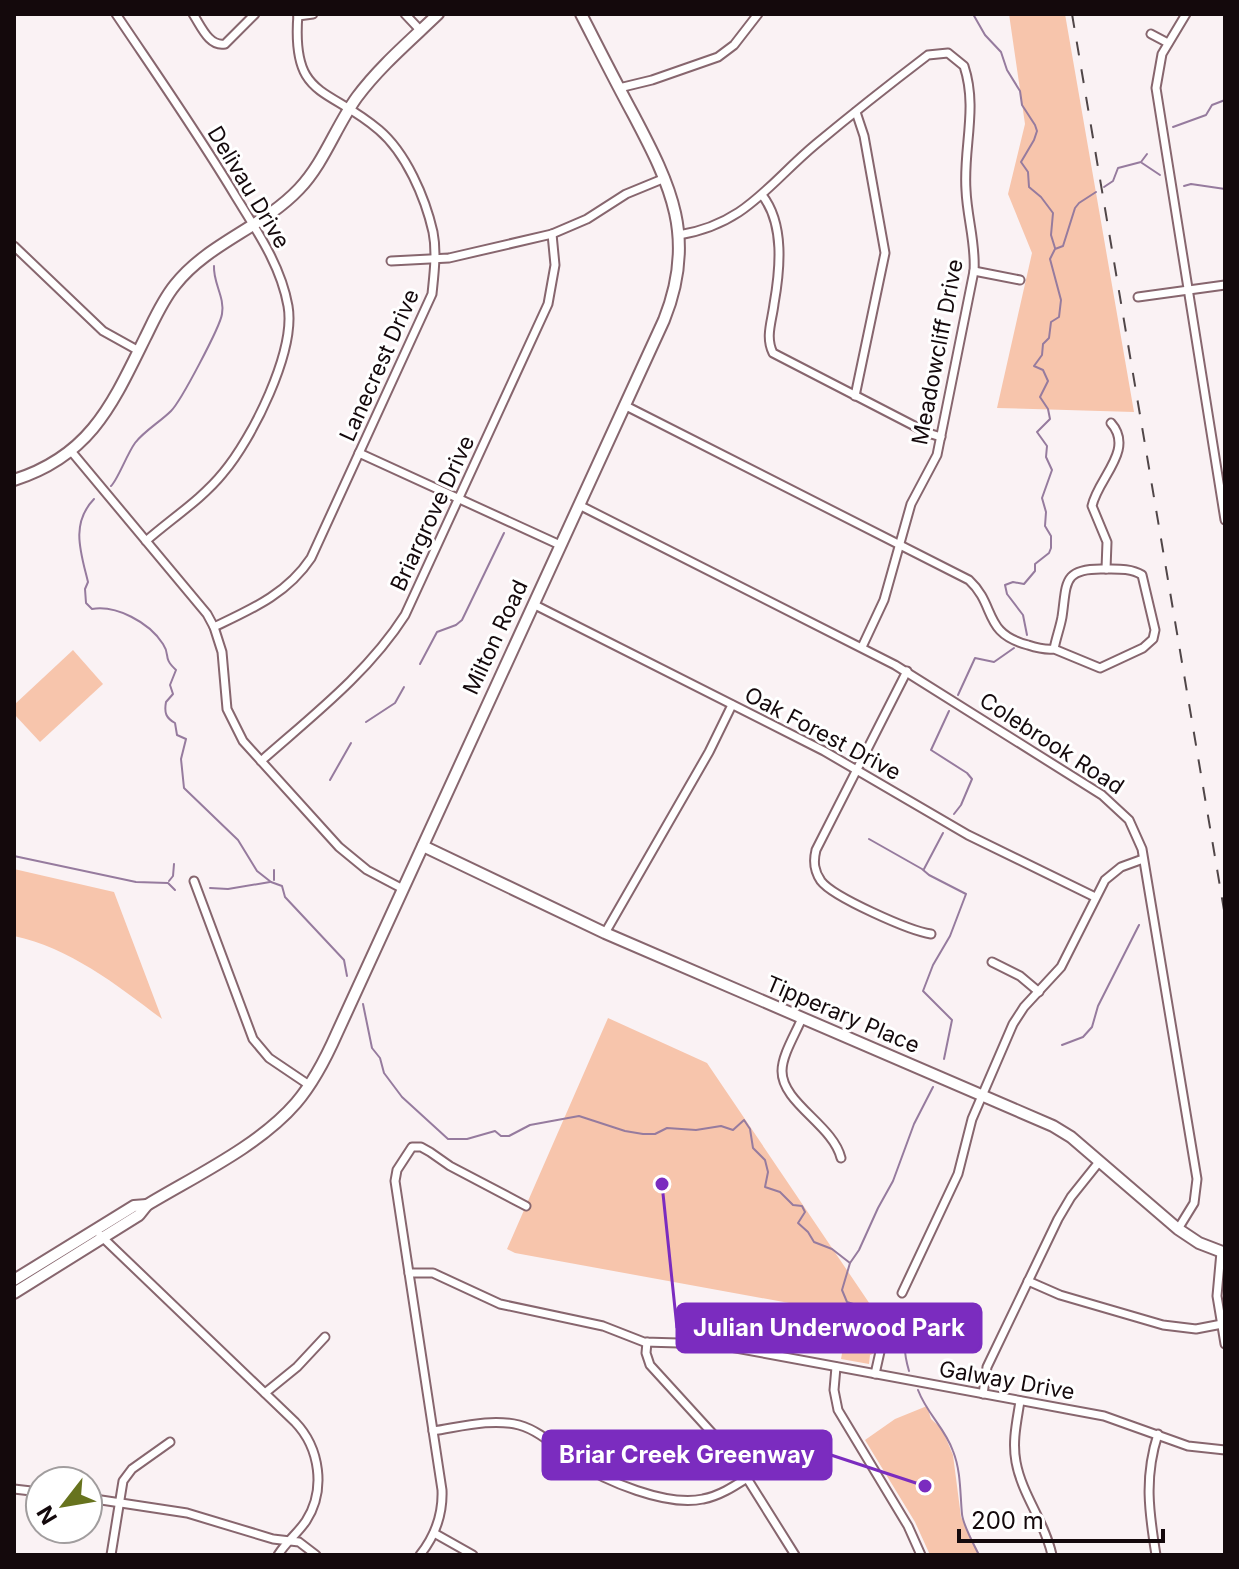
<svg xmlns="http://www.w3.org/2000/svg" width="1239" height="1569" font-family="Inter,sans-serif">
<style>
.green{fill:#f7c5ac}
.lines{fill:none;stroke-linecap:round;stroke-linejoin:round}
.stream{stroke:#967b9e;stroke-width:2}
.street-casing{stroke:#87666e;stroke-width:11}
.secondary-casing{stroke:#87666e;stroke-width:14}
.street{stroke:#fff;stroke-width:7}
.secondary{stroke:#fff;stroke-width:10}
.rail{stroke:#504648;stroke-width:2;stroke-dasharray:14 14;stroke-linecap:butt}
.labels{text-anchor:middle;stroke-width:6;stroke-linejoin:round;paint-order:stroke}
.street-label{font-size:22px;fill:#14090c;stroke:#fff}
.leader{fill:none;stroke:#7b2cbf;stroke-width:3}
.callout-dot{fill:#7b2cbf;stroke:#fff;stroke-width:3}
.callout{fill:#7b2cbf;stroke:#7b2cbf;stroke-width:3}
.callout-label{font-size:24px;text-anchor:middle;font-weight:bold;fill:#fff}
</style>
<rect width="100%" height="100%" fill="#faf2f4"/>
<!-- green -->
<g class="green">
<polygon points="1009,14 1065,14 1134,412 997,408 1032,253 1008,194 1025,124"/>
<polygon points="73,650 103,684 40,742 14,714 14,705"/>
<path d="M14 869 114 892 162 1019C117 985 70 948 14 936Z"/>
<polygon points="608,1018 707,1063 880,1319 875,1353 870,1355 869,1364 841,1359 849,1314 515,1253 507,1249"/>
<polygon points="927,1406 931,1419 942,1429 953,1455 961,1517 980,1555 930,1555 915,1522 865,1440 895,1419"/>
</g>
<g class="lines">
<!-- stream -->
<g class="stream">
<polyline points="973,14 985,35 1001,52 1007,70 1020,91 1022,105 1035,125 1037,131 1034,140 1021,162 1028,172 1029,187 1041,197 1053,213 1051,235 1055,248"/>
<polyline points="1173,127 1206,115 1212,105 1225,100"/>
<polyline points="1142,163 1160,175"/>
<polyline points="1184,186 1191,184 1225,189"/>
<polyline points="1104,187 1113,181 1118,168 1141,162 1147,154"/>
<path d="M111 486C117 481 127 454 135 443 144 431 160 422 171 411 181 401 220 327 222 314 225 297 213 283 214 266"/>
<path d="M94 499C70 524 81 553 88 582L85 589 86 603 92 609C116 605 149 622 163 644 171 656 162 657 176 670L170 685 173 694 166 702C164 713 166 718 175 723L177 735 186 739 181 759 184 788 238 840 257 871 271 882 282 886 285 897 344 960 347 976"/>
<polyline points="1027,635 1023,615 1007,594 1005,585 1013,582 1024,584 1035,571 1035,564 1049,553 1051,548 1051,536 1045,526 1046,512 1042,498 1052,470 1046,457 1047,446 1037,432 1050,419 1048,409 1040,397 1048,381 1043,370 1034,366 1042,355 1043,344 1049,338 1051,322 1059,317 1061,300 1050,259 1055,249 1063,246 1075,208 1079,203 1096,192"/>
<polyline points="420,664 437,632 456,625 462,620 504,533"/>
<polyline points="958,695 975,658 994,662 1014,648"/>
<polyline points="949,711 931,750 967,773 972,779 961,805 954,814"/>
<polyline points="366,722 395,703 404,687"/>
<polyline points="330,780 351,743"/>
<polyline points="869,839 922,869 929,875 966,894 950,936 933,965 923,991 952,1020 944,1059"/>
<polyline points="14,856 136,882 168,883 175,890"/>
<polyline points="924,869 943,833"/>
<polyline points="274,880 274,870"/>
<polyline points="169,881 173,876 174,864"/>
<polyline points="210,888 228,889 270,882"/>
<polyline points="363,1004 372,1048 380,1058 384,1073 402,1097 448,1139 467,1139 495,1131 501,1136 509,1136 530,1125 579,1116 625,1131 643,1134 655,1134 667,1128 696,1130 721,1126 733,1130 744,1120 750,1129 753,1148 765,1160 768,1172 765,1187 780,1192 793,1205 802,1206 805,1212 798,1223 808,1232 814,1242 832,1249 850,1263"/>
<polyline points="1062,1045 1083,1037 1092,1027 1098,1006 1139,925"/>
<path d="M909 1371C902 1347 905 1341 909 1317L905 1312 875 1311 847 1302 842 1290 850 1263 859 1250 878 1208 893 1181 914 1124 933 1087"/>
<path d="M918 1390C927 1414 945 1428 953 1451 961 1471 960 1493 962 1514 963 1525 974 1545 979 1555"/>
</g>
<defs>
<g id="street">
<path d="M116 14C157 75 199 135 236 197 257 231 281 266 288 306 296 351 252 439 223 473 202 499 171 519 146 541"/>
<path d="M193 14C201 26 209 47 225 44L255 14"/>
<polyline points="405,14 421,31"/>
<polyline points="1186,14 1162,54 1156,88 1225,520"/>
<polyline points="298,16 313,14"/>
<polyline points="1151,34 1168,43"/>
<polyline points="619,88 652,80 718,57 734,45 758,14"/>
<path d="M762 195C785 224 780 270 774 304 772 321 765 337 773 353L928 433 941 437"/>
<path d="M679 235C746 224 768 184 816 144 852 114 890 84 928 55L948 53 964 66C978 108 963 148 966 190 967 217 976 244 974 271L937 455 911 504 884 600 862 647"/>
<polyline points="14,246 103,331 139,351"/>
<polyline points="391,261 449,258 552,234 587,219 626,194 665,178"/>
<polyline points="974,271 1020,280"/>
<polyline points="1138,297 1225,285"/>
<polyline points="855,396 885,253 864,136 856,112"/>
<path d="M624 405 969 580C997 606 982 633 1028 645 1037 648 1044 650 1054 649L1100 668 1143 648 1153 639 1155 630 1142 575C1131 568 1117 569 1104 569 1062 568 1067 583 1062 617 1060 628 1056 638 1054 649"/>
<polyline points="71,451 207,614 214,627 222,652 227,709 243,741 339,847 367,870 403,889"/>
<polyline points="359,453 560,545"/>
<polyline points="579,505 895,665 1102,795 1129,820 1142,849 1197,1179 1194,1203 1178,1229"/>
<path d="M1106 569 1107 542 1092 506C1098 478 1135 450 1111 423"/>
<polyline points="533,604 824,751 968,835 1095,897"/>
<path d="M214 627C252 609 287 594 311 558L432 294C434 274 437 252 433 232 425 197 406 153 379 130 328 86 291 100 298 14"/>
<path d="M907 671 816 850C813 862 814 871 821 881 833 897 910 931 931 934"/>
<path d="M261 761C312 716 368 673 405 615L548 304 555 265 552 234"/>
<polyline points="194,881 253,1039 269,1058 309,1085"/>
<polyline points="605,933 709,752 732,705"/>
<polyline points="992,962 1020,976 1039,992"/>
<path d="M802 1018C796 1033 782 1055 782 1071 782 1103 833 1125 841 1158"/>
<path d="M100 1235 295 1422C320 1448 326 1490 306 1521 298 1533 286 1542 278 1555"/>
<polyline points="1221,1252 1217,1296 1225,1344"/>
<polyline points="409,1273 433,1273 500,1304 603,1326 644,1342 714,1344 1104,1416 1188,1446 1225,1450"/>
<polyline points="1028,1281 1060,1295 1163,1325 1196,1329 1222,1324"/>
<polyline points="902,1293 958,1174 972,1119 1013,1024 1024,1007 1061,967 1105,880 1121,867 1143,859"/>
<polyline points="647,1342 646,1353 650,1365 733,1456 795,1555"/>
<polyline points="836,1367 834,1390 838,1410 908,1526 921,1555"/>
<polyline points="875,1374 886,1325"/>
<polyline points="265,1393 297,1367 325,1337"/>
<polyline points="983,1394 987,1367 1058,1219 1071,1197 1099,1162"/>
<path d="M1020 1401C1017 1421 1012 1441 1016 1462 1022 1495 1045 1522 1052 1555"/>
<path d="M433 1431C460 1427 491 1418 519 1425 541 1431 557 1449 575 1461 605 1481 667 1507 703 1499 719 1496 733 1487 747 1478"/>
<polyline points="14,1489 40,1492"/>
<polyline points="88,1498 187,1513 273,1539 299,1542 316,1555"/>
<polyline points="434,1533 473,1555"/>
<polyline points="111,1555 123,1481 132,1469 170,1442"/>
<path d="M420 1555C435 1536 443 1515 442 1490L395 1181 397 1170 412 1147H421L430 1152 450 1166 526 1206"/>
<path d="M1156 1555C1149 1512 1144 1477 1158 1434"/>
</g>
<g id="secondary">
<path d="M14 480C90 456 112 405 145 338 154 320 162 301 175 285 208 243 262 228 299 189 324 163 336 126 357 97 380 66 411 40 438 14"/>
<polyline points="423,846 605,933 1053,1126 1071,1137 1178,1229 1199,1243 1225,1253"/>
<polyline points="14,1280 134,1206 147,1205"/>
<path d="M14 1293 139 1215 147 1205C195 1176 259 1146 296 1103 314 1082 326 1058 337 1033L664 320C697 238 671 186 633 114 615 81 598 47 581 14"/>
</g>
</defs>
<!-- street casing -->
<use href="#street" class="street-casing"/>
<!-- secondary casing -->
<use href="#secondary" class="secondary-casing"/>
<!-- street -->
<use href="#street" class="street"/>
<!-- secondary -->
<use href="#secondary" class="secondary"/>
<!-- rail -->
<polyline class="rail" points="1072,14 1225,916"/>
</g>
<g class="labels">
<!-- street labels -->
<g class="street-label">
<text transform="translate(249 187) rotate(59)" y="8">Delivau Drive</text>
<text transform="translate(937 352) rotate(-79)" y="8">Meadowcliff Drive</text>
<text transform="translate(379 365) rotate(-66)" y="8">Lanecrest Drive</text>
<text transform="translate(432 513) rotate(-65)" y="8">Briargrove Drive</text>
<text transform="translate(495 637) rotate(-65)" y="8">Milton Road</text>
<text transform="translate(823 733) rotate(28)" y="8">Oak Forest Drive</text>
<text transform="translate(1052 743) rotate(33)" y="8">Colebrook Road</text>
<text transform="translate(843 1014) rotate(23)" y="8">Tipperary Place</text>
<text transform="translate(1007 1380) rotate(10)" y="8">Galway Drive</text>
</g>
</g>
<!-- callouts -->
<path class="leader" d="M662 1184L677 1328M925 1486L831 1455"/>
<g class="callout-dot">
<circle cx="662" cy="1184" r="8"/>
<circle cx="925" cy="1486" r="8"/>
</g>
<g class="callout">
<rect x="677" y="1304" width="304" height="48" rx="8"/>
<rect x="543" y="1431" width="288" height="48" rx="8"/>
</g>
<g class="callout-label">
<text x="829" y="1336">Julian Underwood Park</text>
<text x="687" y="1463">Briar Creek Greenway</text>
</g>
<!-- border -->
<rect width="1239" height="1569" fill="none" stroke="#14090c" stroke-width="32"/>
<!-- north arrow -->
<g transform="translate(64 1505) rotate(239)"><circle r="38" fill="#ffffff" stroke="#a19d9e" stroke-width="2"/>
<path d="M0-6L14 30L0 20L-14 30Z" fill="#67731e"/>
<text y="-12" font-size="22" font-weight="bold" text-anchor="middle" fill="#14090c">N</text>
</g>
<!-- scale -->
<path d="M959 1529v12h204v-12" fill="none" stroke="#14090c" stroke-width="4"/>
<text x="971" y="1529" font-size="24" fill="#14090c" stroke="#ffffff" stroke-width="6" paint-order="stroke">200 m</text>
</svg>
